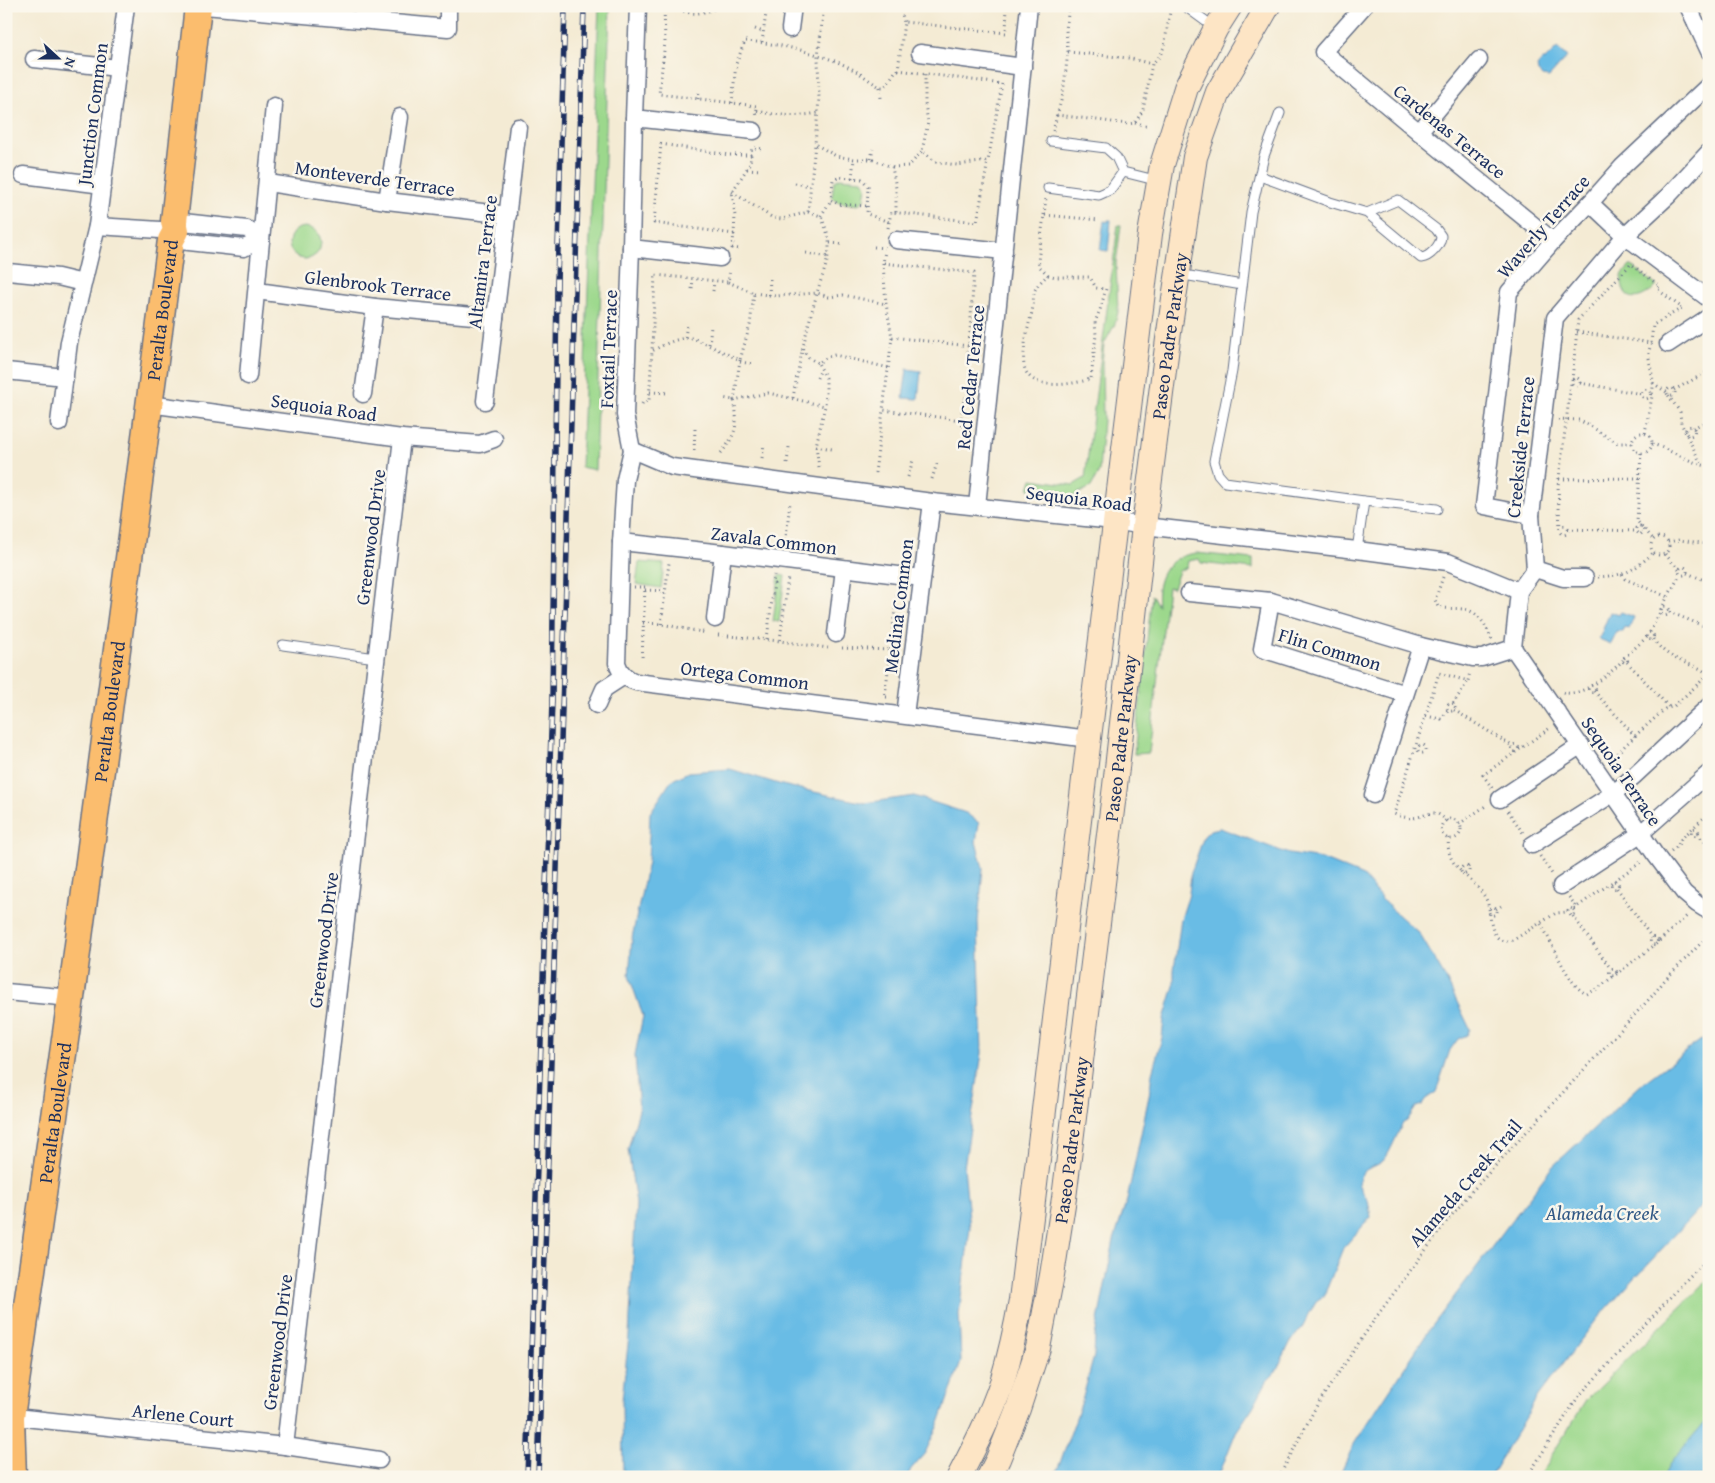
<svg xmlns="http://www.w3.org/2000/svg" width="1715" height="1483" font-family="'Gentium Book Plus',serif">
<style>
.green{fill:#9cd88c;stroke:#5c8475}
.water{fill:#69bce5;stroke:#4276a2}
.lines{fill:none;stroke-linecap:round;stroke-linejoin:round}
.lane-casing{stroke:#677187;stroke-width:11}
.street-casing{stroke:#677187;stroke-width:19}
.secondary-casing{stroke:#677187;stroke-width:26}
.primary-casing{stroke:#677187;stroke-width:29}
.path{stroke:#677187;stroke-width:3;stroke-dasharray:1 4;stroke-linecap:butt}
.lane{stroke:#fff;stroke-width:9}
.street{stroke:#fff;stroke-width:16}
.secondary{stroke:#fde5c5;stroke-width:24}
.primary{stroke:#fbbd6e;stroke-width:26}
.rail-casing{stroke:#1b2f5e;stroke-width:5.5}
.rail{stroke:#fbf7ec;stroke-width:4;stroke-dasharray:11;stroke-linecap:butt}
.labels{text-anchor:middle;stroke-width:5;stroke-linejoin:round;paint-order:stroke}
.street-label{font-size:19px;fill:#1b2f5e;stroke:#fbf7ec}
.water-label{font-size:20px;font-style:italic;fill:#325986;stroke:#fbf7ec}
</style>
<rect width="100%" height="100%" fill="#fbf7ec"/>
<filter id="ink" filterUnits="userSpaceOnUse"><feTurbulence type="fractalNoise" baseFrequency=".02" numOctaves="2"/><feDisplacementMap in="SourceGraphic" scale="10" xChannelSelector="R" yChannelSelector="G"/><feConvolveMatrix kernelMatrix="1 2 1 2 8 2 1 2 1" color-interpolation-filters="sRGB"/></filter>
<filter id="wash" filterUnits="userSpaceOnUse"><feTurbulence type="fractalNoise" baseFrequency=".0096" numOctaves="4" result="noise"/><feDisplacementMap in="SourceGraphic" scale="20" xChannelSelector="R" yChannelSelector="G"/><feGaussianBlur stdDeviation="1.12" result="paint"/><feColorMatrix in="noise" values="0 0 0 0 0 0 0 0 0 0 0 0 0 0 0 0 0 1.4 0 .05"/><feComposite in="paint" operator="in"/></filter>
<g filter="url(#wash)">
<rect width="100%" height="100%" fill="#f4ebd4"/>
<!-- green -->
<g class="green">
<polygon points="599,6 610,6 595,470 581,467"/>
<polygon points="839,178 862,180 866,186 864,200 858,205 837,202 832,197 834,182"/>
<polygon points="1118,225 1121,225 1116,263 1118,312 1115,324 1104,344 1102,363 1103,420 1099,472 1091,487 1073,496 1029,489 1032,479 1073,485 1085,478"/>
<circle cx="305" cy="243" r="16"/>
<path d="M1630 266H1632L1657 286C1649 293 1633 305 1625 292 1622 288 1622 281 1621 276Z"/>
<path d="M1197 553 1253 559V569L1201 563 1199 559 1188 561 1187 567 1179 571 1173 588 1168 587 1149 753 1134 754 1152 595 1158 606C1155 578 1166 556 1197 553Z"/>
<polygon points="639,562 664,564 661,588 636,584"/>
<polygon points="779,575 785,576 779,622 773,621"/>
<polygon points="1709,1279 1709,1477 1538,1477 1587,1399"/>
</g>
<!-- water -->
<g class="water">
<polygon points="1557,48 1567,57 1549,77 1542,76 1538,72 1537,66 1542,60 1545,60"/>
<polygon points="1108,220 1111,220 1108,251 1100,250 1104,221 1108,222"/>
<polygon points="907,369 921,371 918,399 903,398"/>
<polygon points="1610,612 1619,615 1621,612 1634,617 1629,629 1625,627 1623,632 1617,632 1611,644 1599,639"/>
<polygon points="730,769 782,785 865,803 914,796 966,813 979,823 976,842 983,868 978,921 982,1053 964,1167 970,1228 959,1314 961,1362 939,1423 925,1453 911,1469 907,1477 623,1477 622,1400 629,1335 636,1204 628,1149 639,1110 635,1055 643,1016 629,976 632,938 648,862 650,813 671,781 688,772"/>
<path d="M1220 828 1289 854 1322 859 1363 876 1385 903 1419 933 1445 977 1470 1029 1467 1035 1458 1039 1450 1050 1436 1092 1427 1098 1422 1105 1416 1107 1407 1121 1403 1123C1398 1132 1390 1153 1384 1160 1373 1170 1362 1165 1358 1184L1368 1201 1371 1217 1343 1248 1326 1291 1322 1297 1316 1301 1301 1329 1291 1341 1275 1373 1267 1381 1253 1407 1236 1432 1218 1477H1054L1060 1463 1082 1401 1094 1356 1095 1336 1114 1240 1127 1200 1149 1096 1152 1073 1162 1038 1164 1019 1174 986V970L1181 919 1189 894 1191 873 1204 836 1210 830Z"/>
<polygon points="1709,1034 1709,1198 1597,1319 1538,1396 1490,1477 1339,1477 1354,1444 1430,1329 1552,1167 1643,1083"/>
<polygon points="1709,1417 1709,1477 1663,1477 1672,1461"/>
</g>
</g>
<g filter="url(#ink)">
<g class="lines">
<defs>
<g id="lane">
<polyline points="1185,6 1215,28"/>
<polyline points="1280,113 1264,156 1251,212 1232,371 1214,461 1218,474 1225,482 1364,501 1437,509"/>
<polyline points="1051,141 1106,148 1116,157 1123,172 1159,181"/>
<path d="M1260 176 1330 202 1367 213 1421 258C1430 257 1441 245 1441 236L1436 229 1398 200 1367 213"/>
<polyline points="1048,188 1099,195 1110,190 1123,172"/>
<polyline points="1178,274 1242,285"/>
<polyline points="1357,550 1364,501"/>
<polyline points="283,645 376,658"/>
</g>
<g id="street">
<polyline points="205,6 448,28 448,6"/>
<path d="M638 6 634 118 631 248 625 415 632 450 625 480 621 542 617 663C620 673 626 679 636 682L1089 739"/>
<polyline points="1364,6 1323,52 1419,132 1553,241"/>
<polyline points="1688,6 1709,51"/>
<polyline points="790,29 793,6"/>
<polyline points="920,53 1023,67"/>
<polyline points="34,59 118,68"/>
<polyline points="634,118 754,131"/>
<polyline points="1419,132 1479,60"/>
<polyline points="23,175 103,185"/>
<polyline points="268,183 387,201 508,215"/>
<polyline points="387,201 400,117"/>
<polyline points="1590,203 1625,236 1709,299"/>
<polyline points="174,221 247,229 261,240"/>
<polyline points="97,226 176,231"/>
<polyline points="171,240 244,248 261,240"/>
<polyline points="896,240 1004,251"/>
<polyline points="631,248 720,258"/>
<polyline points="8,272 58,277 83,283"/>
<polyline points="257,291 375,307 495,318"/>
<polyline points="1668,344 1709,317"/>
<polyline points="6,371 65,377"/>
<polyline points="248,376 274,106"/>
<polyline points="363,394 375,307"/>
<polyline points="485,401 518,127"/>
<polyline points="149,404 402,438 480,444 494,439"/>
<polyline points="59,423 69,342 97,226 126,6"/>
<polyline points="632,450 672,467 932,502 1114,521 1144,526 1357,550 1448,562 1519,591"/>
<polyline points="977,506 1029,6"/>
<polyline points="1531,515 1484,506 1509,292 1553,241 1590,203 1622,167 1709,85"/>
<polyline points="621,542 723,553 922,578"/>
<polyline points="1535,569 1563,578 1585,578"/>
<polyline points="1189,593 1271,601 1421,646 1473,658 1482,658 1513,648"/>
<polyline points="1271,601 1262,649 1405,694"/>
<polyline points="715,619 723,553"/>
<polyline points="836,634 844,569"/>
<polyline points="1513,648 1519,591 1535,569 1531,515 1555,318 1625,236 1668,196 1709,152"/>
<polyline points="1513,648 1654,853 1684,893 1697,904 1705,909"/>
<polyline points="597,705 604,689 624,676"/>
<polyline points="905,715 932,502"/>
<polyline points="1373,795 1421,646"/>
<polyline points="1500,799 1581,745"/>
<polyline points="1532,845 1614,793 1634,776 1709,706"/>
<polyline points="1561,886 1640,834 1709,773"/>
<polyline points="6,992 71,998"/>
<polyline points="6,1416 285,1446 379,1460"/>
<polyline points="285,1446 402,438"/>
</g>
<g id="secondary">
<path d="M959 1477C975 1446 991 1415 1002 1382 1010 1355 1016 1328 1021 1300L1150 234 1162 165 1186 88 1216 28 1230 6"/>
<path id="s1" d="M989 1477 998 1459 1018 1409 1038 1348 1052 1275 1064 1198 1115 786 1144 526 1168 339 1195 157 1218 92 1268 6"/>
</g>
<g id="primary">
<polyline points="11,1417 13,1477"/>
<path id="s2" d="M6 1434 11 1417 71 998 171 240 176 231 174 221 198 6"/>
</g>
</defs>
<!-- lane casing -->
<use href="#lane" class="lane-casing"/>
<!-- street casing -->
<use href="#street" class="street-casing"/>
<!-- secondary casing -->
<use href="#secondary" class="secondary-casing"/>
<!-- primary casing -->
<use href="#primary" class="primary-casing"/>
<!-- path -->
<g class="path">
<polyline points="664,6 665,42 659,94 757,106 756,118"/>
<path d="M675 6C689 18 706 13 722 6"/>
<polyline points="747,6 766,10"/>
<polyline points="824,6 818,56 819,99 815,144 836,156 854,159 871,159 892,167 896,188 896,213"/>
<polyline points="900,6 904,22"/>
<polyline points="1069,6 1066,30 1068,52 1063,94 1057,115 1128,124 1135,123 1143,110 1152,64 1159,57 1164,47 1170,12 1167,6"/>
<polyline points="755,29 763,32"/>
<polyline points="762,42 767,6"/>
<polyline points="1068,52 1128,58 1152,64"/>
<polyline points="898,70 1002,84 988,161 957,165 936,162 922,151 928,122 925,104 925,74"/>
<polyline points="880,87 881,98"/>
<polyline points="698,99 699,92"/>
<path d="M732 103 736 64 745 41C777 43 826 54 854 70 863 75 871 82 880 87H885L895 72 898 70 904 22 1006 33 1007 6"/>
<path d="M757 111C780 116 795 117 818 113"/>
<polyline points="1135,123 1149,126"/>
<polyline points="1053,131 1057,115"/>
<polyline points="755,148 764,149"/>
<polyline points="751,155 729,155 661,144 654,223 734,234 735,216 732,192 750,164 752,146"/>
<polyline points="871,159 873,149"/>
<polyline points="892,167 909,166 922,151"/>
<polyline points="747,169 761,170"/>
<polyline points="852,178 854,159"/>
<polyline points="795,183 810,186"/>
<polyline points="732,192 773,218 782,219 808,212 815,144"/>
<polyline points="866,206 838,204 831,200 833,180 840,177 862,179 868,186 867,214 889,222"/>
<polyline points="808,212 821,216"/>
<polyline points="1044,215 1046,198"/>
<polyline points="821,216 831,200"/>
<polyline points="888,228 891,212 977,222 988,161"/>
<polyline points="830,243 841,244"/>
<polyline points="874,247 885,248"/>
<polyline points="732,248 740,249"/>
<polyline points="732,249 734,234"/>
<polyline points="806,253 828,257"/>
<polyline points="883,263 886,304 892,337 969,346 974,273 883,263 885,251"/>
<path d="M1048 275 1056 277H1090L1096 288 1106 289 1100 310 1095 322 1096 335 1091 379C1074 384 1028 393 1024 365 1022 354 1028 326 1031 316 1037 294 1027 293 1048 275Z"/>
<polyline points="1048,275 1040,267 1038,261 1044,215 1099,220"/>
<path d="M728 282 754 293 750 325 740 360 693 338C678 337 665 344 652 351L655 275 728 282 730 270"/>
<polyline points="692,289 693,279"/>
<polyline points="713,291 714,281"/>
<polyline points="754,293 775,296 817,293 829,297 843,295 886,304"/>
<polyline points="769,295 770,279"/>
<polyline points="685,337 687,324"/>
<polyline points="892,337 883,410 961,420 964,398 973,399"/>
<polyline points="709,344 711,327"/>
<polyline points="969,346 967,360 978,361"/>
<polyline points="802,349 809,358 818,363"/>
<polyline points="740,360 734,400 768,393 825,406"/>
<polyline points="740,362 754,364"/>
<circle cx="1576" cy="382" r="4"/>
<polyline points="817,378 821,369"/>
<polyline points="1572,380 1578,320 1631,264 1660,286 1657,289 1682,308 1653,325 1651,343 1577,332"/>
<polyline points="1580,383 1642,394"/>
<polyline points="1653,383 1666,392 1680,412 1681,423 1702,466"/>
<circle cx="1671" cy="392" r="4"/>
<circle cx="1646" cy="394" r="4.5"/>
<polyline points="1674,390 1709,371"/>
<polyline points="650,392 668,393"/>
<path d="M793 398C799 363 806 331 816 297 820 279 829 264 829 245 830 236 824 225 821 216"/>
<polyline points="642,404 643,402 649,401 652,351"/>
<polyline points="1558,419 1579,420 1592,427 1617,443 1632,443"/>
<polyline points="961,420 961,428 970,429"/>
<circle cx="1690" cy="431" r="4.5"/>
<polyline points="1693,428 1709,420"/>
<circle cx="1642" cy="443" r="10"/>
<path d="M1645 433C1647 420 1654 393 1653 381 1652 369 1645 354 1652 343"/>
<path d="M1652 444C1667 448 1696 466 1709 466"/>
<polyline points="816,446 832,449"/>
<polyline points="694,450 695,429"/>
<path d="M721 453C736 435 739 424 734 400L722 398"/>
<polyline points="1641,453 1637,521 1653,539"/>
<polyline points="762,458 764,444"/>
<polyline points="787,463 789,447"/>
<polyline points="819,467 816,446 825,406 826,393 826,378 818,363 827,357 835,355 889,368"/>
<polyline points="875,473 883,410"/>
<polyline points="908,477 913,460"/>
<polyline points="932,479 937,463"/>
<polyline points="1559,479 1640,478"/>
<circle cx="1564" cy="530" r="4.5"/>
<polyline points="1560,529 1558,486 1571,383"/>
<polyline points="1568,529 1636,531 1640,535 1644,531 1640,526 1636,528 1636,531"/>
<circle cx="1660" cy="546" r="9"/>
<polyline points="1668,542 1679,540 1709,544"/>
<polyline points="785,545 790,503"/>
<polyline points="1665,554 1679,570"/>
<circle cx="1683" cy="571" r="4"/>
<polyline points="1687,573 1709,582"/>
<polyline points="1622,574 1625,579 1668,597"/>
<path d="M1443 577 1435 600 1438 607C1447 609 1454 608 1463 609 1479 611 1486 626 1492 640"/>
<path d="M1598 577C1626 575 1632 572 1653 553"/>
<polyline points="634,587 645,587 642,659"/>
<polyline points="645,590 665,591"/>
<circle cx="1665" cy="611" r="4.5"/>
<polyline points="1669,612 1709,628"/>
<polyline points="643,623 661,624 707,633"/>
<polyline points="661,624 669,563"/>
<polyline points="1650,632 1666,600 1680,575"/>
<circle cx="1650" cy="636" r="3.5"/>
<polyline points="718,635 780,641 828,648"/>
<polyline points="767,639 774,584 773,584 774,575"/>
<path d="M1653 639C1662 652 1673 658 1688 664 1696 667 1702 668 1708 675"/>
<polyline points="780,640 788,577"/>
<polyline points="842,648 890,650"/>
<circle cx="1625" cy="660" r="2.5"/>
<polyline points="1624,658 1647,637"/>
<polyline points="1627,662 1669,707"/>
<circle cx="1592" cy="689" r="3.5"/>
<polyline points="1594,691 1635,736 1609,761"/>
<path d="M1563 692C1581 699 1611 673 1623 660"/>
<polyline points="887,697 885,697 897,592 899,592"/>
<circle cx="1451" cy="707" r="4"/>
<polyline points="1453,704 1468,681"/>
<polyline points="1454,710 1512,746"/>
<polyline points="1426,716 1441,719 1448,710"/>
<polyline points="1635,736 1665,709 1674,706 1709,674"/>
<circle cx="1515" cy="748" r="3.5"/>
<circle cx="1422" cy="749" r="4"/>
<polyline points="1492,788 1483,775 1550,728"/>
<polyline points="1508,811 1523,833"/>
<circle cx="1451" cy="829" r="10"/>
<path d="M1447 821C1434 809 1433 813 1418 817 1410 819 1402 817 1394 814L1439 673 1468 681 1470 672"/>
<polyline points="1459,824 1487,805"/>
<circle cx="1695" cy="832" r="3.5"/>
<polyline points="1697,834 1709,846"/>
<path d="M1449 838C1443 868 1475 877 1486 899 1492 911 1488 926 1497 937 1502 942 1508 942 1515 939L1556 913 1568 912"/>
<polyline points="1671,851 1678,845 1681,839 1709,813"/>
<polyline points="1540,856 1552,874"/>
<circle cx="1465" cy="870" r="4"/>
<polyline points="1468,867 1472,864"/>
<circle cx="1615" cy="885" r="3.5"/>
<polyline points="1617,888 1652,938"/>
<polyline points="1569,897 1575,905 1573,909 1575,911 1574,915 1571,916 1568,911 1570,908 1573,909"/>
<circle cx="1493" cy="911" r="4"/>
<polyline points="1496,909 1501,906"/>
<polyline points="1574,909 1641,862"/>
<polyline points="1573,916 1611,969"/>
<path d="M1541 924C1551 940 1569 988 1587 994L1597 989 1656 944 1688 915"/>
<circle cx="1654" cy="941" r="3.5"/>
<circle cx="1613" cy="972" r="3.5"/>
<polyline points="1279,1477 1317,1405 1377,1316 1447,1221 1472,1191 1652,996 1664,981 1709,935"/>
<polyline points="1527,1477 1578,1397 1689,1277 1709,1258"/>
</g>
<!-- lane -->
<use href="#lane" class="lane"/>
<!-- street -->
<use href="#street" class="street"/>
<!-- secondary -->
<use href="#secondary" class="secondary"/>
<!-- primary -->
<use href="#primary" class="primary"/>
<defs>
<g id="rail">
<polyline points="527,1477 552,701 557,283 565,6"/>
<polyline points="538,1477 584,6"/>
</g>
</defs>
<!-- rail casing -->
<use href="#rail" class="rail-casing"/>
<!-- rail -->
<use href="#rail" class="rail"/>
</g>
</g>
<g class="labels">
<!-- street labels -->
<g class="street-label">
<text transform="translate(92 114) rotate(-83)" y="7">Junction Common</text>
<text transform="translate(1450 131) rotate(39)" y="7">Cardenas Terrace</text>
<text transform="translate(375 178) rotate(8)" y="7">Monteverde Terrace</text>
<text transform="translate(1543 226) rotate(-49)" y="7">Waverly Terrace</text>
<text transform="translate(482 262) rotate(-83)" y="7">Altamira Terrace</text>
<text transform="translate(378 285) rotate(7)" y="7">Glenbrook Terrace</text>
<text dy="7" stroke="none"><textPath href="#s2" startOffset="1135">Peralta Boulevard</textPath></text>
<text dy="7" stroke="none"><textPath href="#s1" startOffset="1159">Paseo Padre Parkway</textPath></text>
<text transform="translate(608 349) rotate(-88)" y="7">Foxtail Terrace</text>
<text transform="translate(970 377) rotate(-84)" y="7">Red Cedar Terrace</text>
<text transform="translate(324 407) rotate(8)" y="7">Sequoia Road</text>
<text transform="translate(1520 447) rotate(-84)" y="7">Creekside Terrace</text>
<text transform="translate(1079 498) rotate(7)" y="7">Sequoia Road</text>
<text transform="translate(370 537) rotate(-83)" y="7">Greenwood Drive</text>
<text transform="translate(774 540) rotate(7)" y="7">Zavala Common</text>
<text transform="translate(898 606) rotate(-83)" y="7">Medina Common</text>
<text transform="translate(1330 649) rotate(17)" y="7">Flin Common</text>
<text transform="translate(745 675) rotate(7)" y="7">Ortega Common</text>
<text dy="7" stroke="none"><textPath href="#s2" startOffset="730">Peralta Boulevard</textPath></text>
<text dy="7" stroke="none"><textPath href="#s1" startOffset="754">Paseo Padre Parkway</textPath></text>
<text transform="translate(1622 771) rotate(56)" y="7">Sequoia Terrace</text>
<text transform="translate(323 940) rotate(-83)" y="7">Greenwood Drive</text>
<text dy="7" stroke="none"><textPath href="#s2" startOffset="325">Peralta Boulevard</textPath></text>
<text dy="7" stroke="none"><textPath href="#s1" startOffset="349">Paseo Padre Parkway</textPath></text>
<text transform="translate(1465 1183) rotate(-49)" y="7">Alameda Creek Trail</text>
<text transform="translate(277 1342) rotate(-83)" y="7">Greenwood Drive</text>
<text transform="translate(183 1415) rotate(6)" y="7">Arlene Court</text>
</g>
<!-- water labels -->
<g class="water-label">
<text x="1602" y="1220">Alameda Creek</text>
</g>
</g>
<!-- margin -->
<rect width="1715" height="1483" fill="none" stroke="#fbf7ec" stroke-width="25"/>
<!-- north arrow -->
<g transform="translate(58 58) rotate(111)" stroke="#fbf7ec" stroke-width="4" paint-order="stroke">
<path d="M0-4L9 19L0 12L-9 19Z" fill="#1b2f5e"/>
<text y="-8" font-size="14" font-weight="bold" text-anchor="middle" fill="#1b2f5e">N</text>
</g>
</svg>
